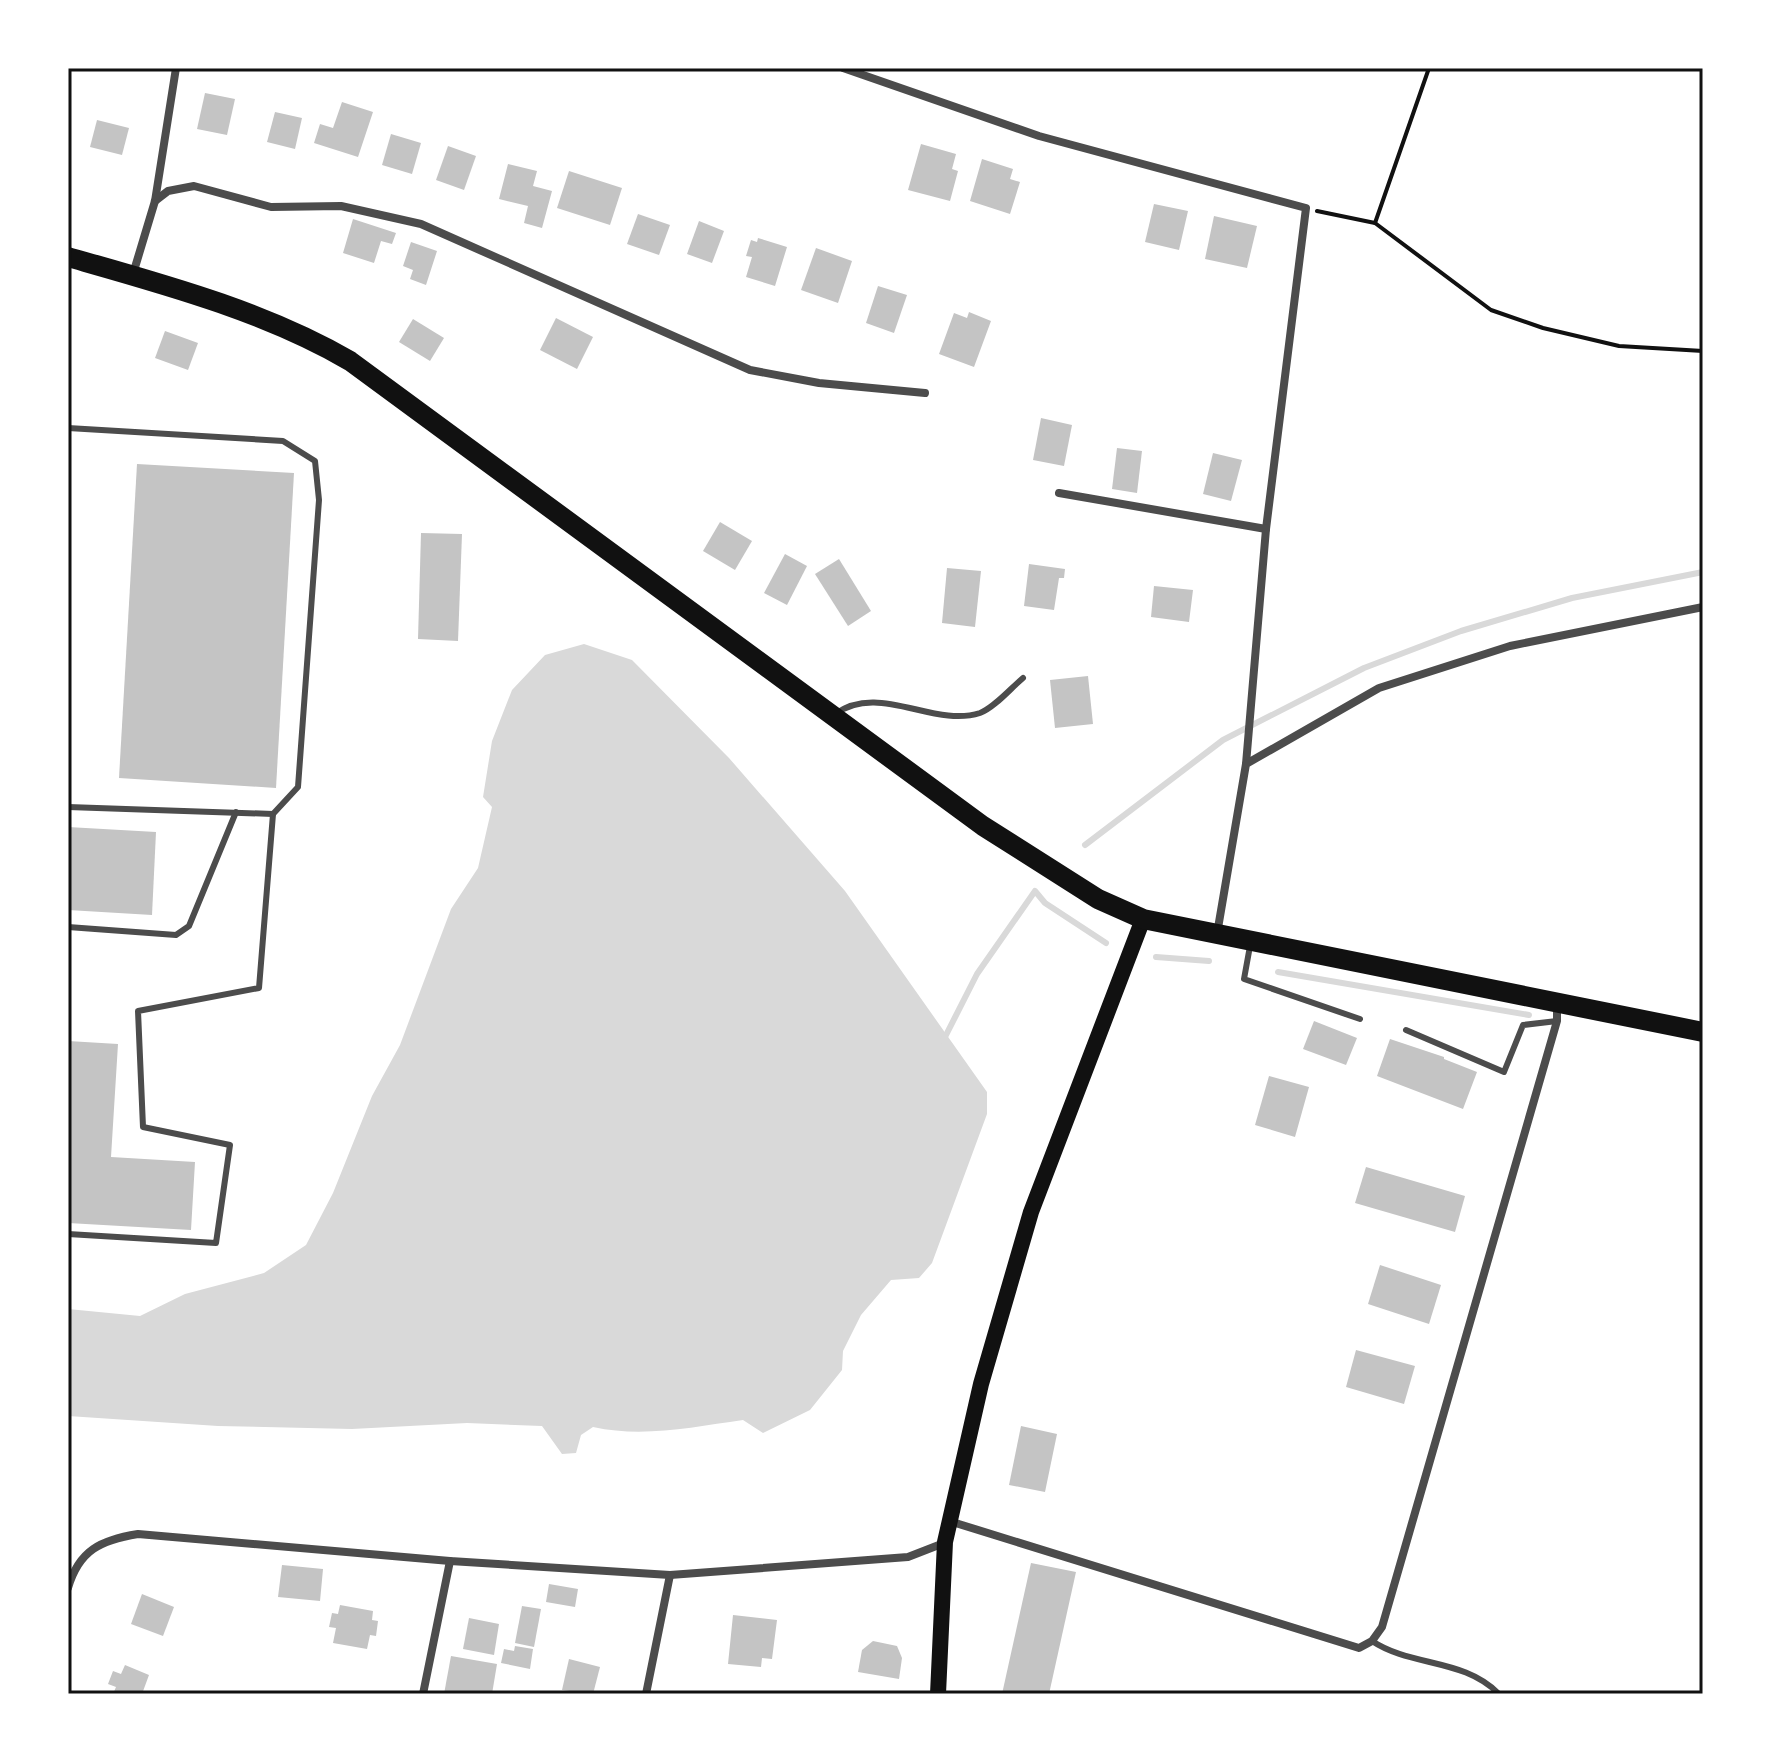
<svg xmlns="http://www.w3.org/2000/svg" width="1771" height="1762" font-family="'Source Sans 3',sans-serif">
<style>
.water{fill:#d9d9d9}
.lines{fill:none;stroke-linecap:round;stroke-linejoin:round}
.stream{stroke:#d9d9d9;stroke-width:6}
.building{fill:#c4c4c4}
.path{stroke:#111;stroke-width:4}
.service{stroke:#4c4c4c;stroke-width:6}
.minor{stroke:#4c4c4c;stroke-width:8}
.secondary{stroke:#111;stroke-width:16}
.primary{stroke:#111;stroke-width:20}
.neatline{fill:none;stroke:#111;stroke-width:3}
</style>
<rect width="100%" height="100%" fill="#fff"/>
<!-- water -->
<path class="water" d="M584 644 632 660 729 758 845 891 987 1092V1114L932 1263 919 1278 891 1280 861 1315 843 1351 842 1370 810 1410 763 1433 743 1420C693 1427 643 1438 593 1427L581 1435 576 1453 562 1454 542 1426 467 1423 352 1429 218 1426 68 1416V1309L140 1316 185 1294 264 1273 306 1245 333 1193 372 1096 400 1045 451 909 478 868 492 807 483 797 492 741 512 690 545 655Z"/>
<g class="lines">
<!-- stream -->
<g class="stream">
<polyline points="1085,845 1223,740 1364,668 1461,631 1572,598 1703,572"/>
<polyline points="1156,957 1209,961"/>
<polyline points="1278,972 1529,1015"/>
<polyline points="943,1041 977,974 1035,891 1045,903 1106,943"/>
</g>
</g>
<!-- building -->
<g class="building">
<polygon points="205,93 235,99 227,135 197,129"/>
<polygon points="342,102 373,112 358,157 314,143 320,124 333,128"/>
<polygon points="275,112 302,118 295,149 267,142"/>
<polygon points="97,120 129,128 122,155 90,147"/>
<polygon points="391,134 421,143 412,174 382,165"/>
<polygon points="921,144 956,154 952,169 958,171 950,201 908,190"/>
<polygon points="448,146 476,156 464,190 436,180"/>
<polygon points="982,159 1013,169 1010,179 1020,182 1010,214 970,201"/>
<polygon points="508,164 537,171 533,186 552,191 542,228 524,223 528,206 499,199"/>
<polygon points="569,171 622,188 610,225 557,208"/>
<polygon points="1154,204 1188,211 1179,250 1145,242"/>
<polygon points="638,214 670,225 659,255 627,244"/>
<polygon points="1214,216 1257,226 1247,268 1205,259"/>
<polygon points="353,219 396,233 392,244 381,241 374,263 343,253"/>
<polygon points="699,221 724,231 712,263 687,254"/>
<polygon points="758,238 787,247 775,286 746,277 752,257 746,256 751,240 757,242"/>
<polygon points="411,242 437,251 426,285 410,279 413,270 403,266"/>
<polygon points="816,248 852,261 838,303 801,290"/>
<polygon points="878,286 907,295 894,333 866,323"/>
<polygon points="969,312 991,321 974,367 939,354 954,313 967,318"/>
<polygon points="556,318 593,337 577,369 540,350"/>
<polygon points="413,319 444,338 430,361 399,342"/>
<polygon points="165,331 198,343 188,370 155,358"/>
<polygon points="1041,418 1072,425 1064,466 1033,460"/>
<polygon points="1117,448 1142,451 1137,493 1112,489"/>
<polygon points="1213,453 1242,460 1231,501 1203,494"/>
<polygon points="137,464 294,473 276,788 119,778"/>
<polygon points="720,522 752,541 735,570 703,551"/>
<polygon points="421,533 462,534 458,641 418,639"/>
<polygon points="785,554 807,566 787,605 764,593"/>
<polygon points="839,559 871,611 848,626 815,574"/>
<polygon points="1029,564 1065,569 1064,578 1059,578 1054,610 1024,606"/>
<polygon points="947,568 981,571 975,627 942,623"/>
<polygon points="1154,586 1193,590 1189,622 1151,617"/>
<polygon points="1088,676 1093,724 1055,728 1050,680"/>
<polygon points="68,827 156,832 152,915 68,910"/>
<polygon points="1314,1021 1357,1038 1346,1065 1303,1049"/>
<polygon points="1390,1039 1444,1057 1444,1059 1477,1072 1463,1109 1377,1076"/>
<polygon points="68,1041 118,1044 111,1157 195,1162 191,1230 68,1223"/>
<polygon points="1269,1076 1309,1087 1295,1137 1255,1125"/>
<polygon points="1366,1167 1465,1196 1455,1232 1355,1203"/>
<polygon points="1380,1265 1441,1285 1429,1324 1368,1304"/>
<polygon points="1356,1350 1415,1366 1404,1404 1346,1387"/>
<polygon points="1021,1426 1057,1434 1045,1492 1009,1485"/>
<polygon points="1031,1563 1076,1572 1049,1694 1002,1694"/>
<polygon points="282,1565 323,1569 320,1601 278,1597"/>
<polygon points="549,1584 578,1589 575,1607 546,1602"/>
<polygon points="142,1594 174,1607 163,1636 131,1624"/>
<polygon points="340,1605 373,1611 372,1620 378,1621 376,1636 370,1635 367,1649 333,1643 336,1628 329,1627 332,1613 338,1614"/>
<polygon points="522,1606 541,1609 534,1647 515,1643"/>
<polygon points="733,1615 777,1620 772,1659 762,1658 761,1667 728,1664"/>
<polygon points="469,1618 499,1624 494,1655 463,1649"/>
<polygon points="873,1641 897,1646 902,1658 899,1679 858,1672 862,1650"/>
<polygon points="515,1646 533,1649 530,1669 501,1663 504,1649 514,1651"/>
<polygon points="451,1656 497,1664 492,1694 444,1694"/>
<polygon points="569,1659 600,1667 593,1694 562,1690"/>
<polygon points="125,1665 149,1675 142,1694 113,1694 116,1687 108,1684 113,1671 121,1674"/>
</g>
<g class="lines">
<!-- path -->
<g class="path">
<polyline points="1317,211 1375,223 1491,310 1543,328 1619,346 1703,351"/>
<polyline points="1375,223 1429,68"/>
</g>
<!-- service -->
<g class="service">
<polyline points="68,428 283,441 315,461 319,500 298,787 273,814 259,988 138,1011 143,1127 230,1145 216,1243 68,1234"/>
<path d="M835 714C879 682 933 728 980 713 994 708 1011 688 1023 678"/>
<polyline points="68,807 273,814"/>
<polyline points="68,927 176,935 189,926 236,812"/>
<polyline points="1250,946 1244,979 1360,1019"/>
<polyline points="1406,1030 1504,1072 1523,1025 1557,1021"/>
<path d="M1372 1641C1411 1667 1464 1658 1499 1694"/>
</g>
<!-- minor -->
<g class="minor">
<polyline points="843,68 1039,136 1306,208 1266,529 1246,764"/>
<polyline points="155,201 168,191 194,186 271,207 341,206 421,224 750,370 819,383 925,393"/>
<polyline points="133,274 155,201 176,68"/>
<polyline points="1059,493 1266,529"/>
<polyline points="1217,934 1246,764 1379,688 1510,646 1703,607"/>
<polyline points="949,1521 1359,1648 1372,1641 1382,1627 1557,1021 1557,1002"/>
<path d="M68 1588C79 1550 101 1540 138 1534L450 1561 670 1575 908 1557 944 1543"/>
<polyline points="423,1694 450,1561"/>
<polyline points="646,1694 670,1575"/>
</g>
<!-- secondary -->
<polyline class="secondary" points="938,1694 945,1542 981,1384 1031,1212 1143,919"/>
<!-- primary -->
<path class="primary" d="M68 257C163 284 264 311 350 361L983 826 1098 899 1143 919 1703 1032"/>
</g>
<!-- border -->
<rect width="1771" height="1762" fill="none" stroke="#ffffff" stroke-width="140"/>
<rect x="70" y="70" width="1631" height="1622" class="neatline"/>
</svg>
